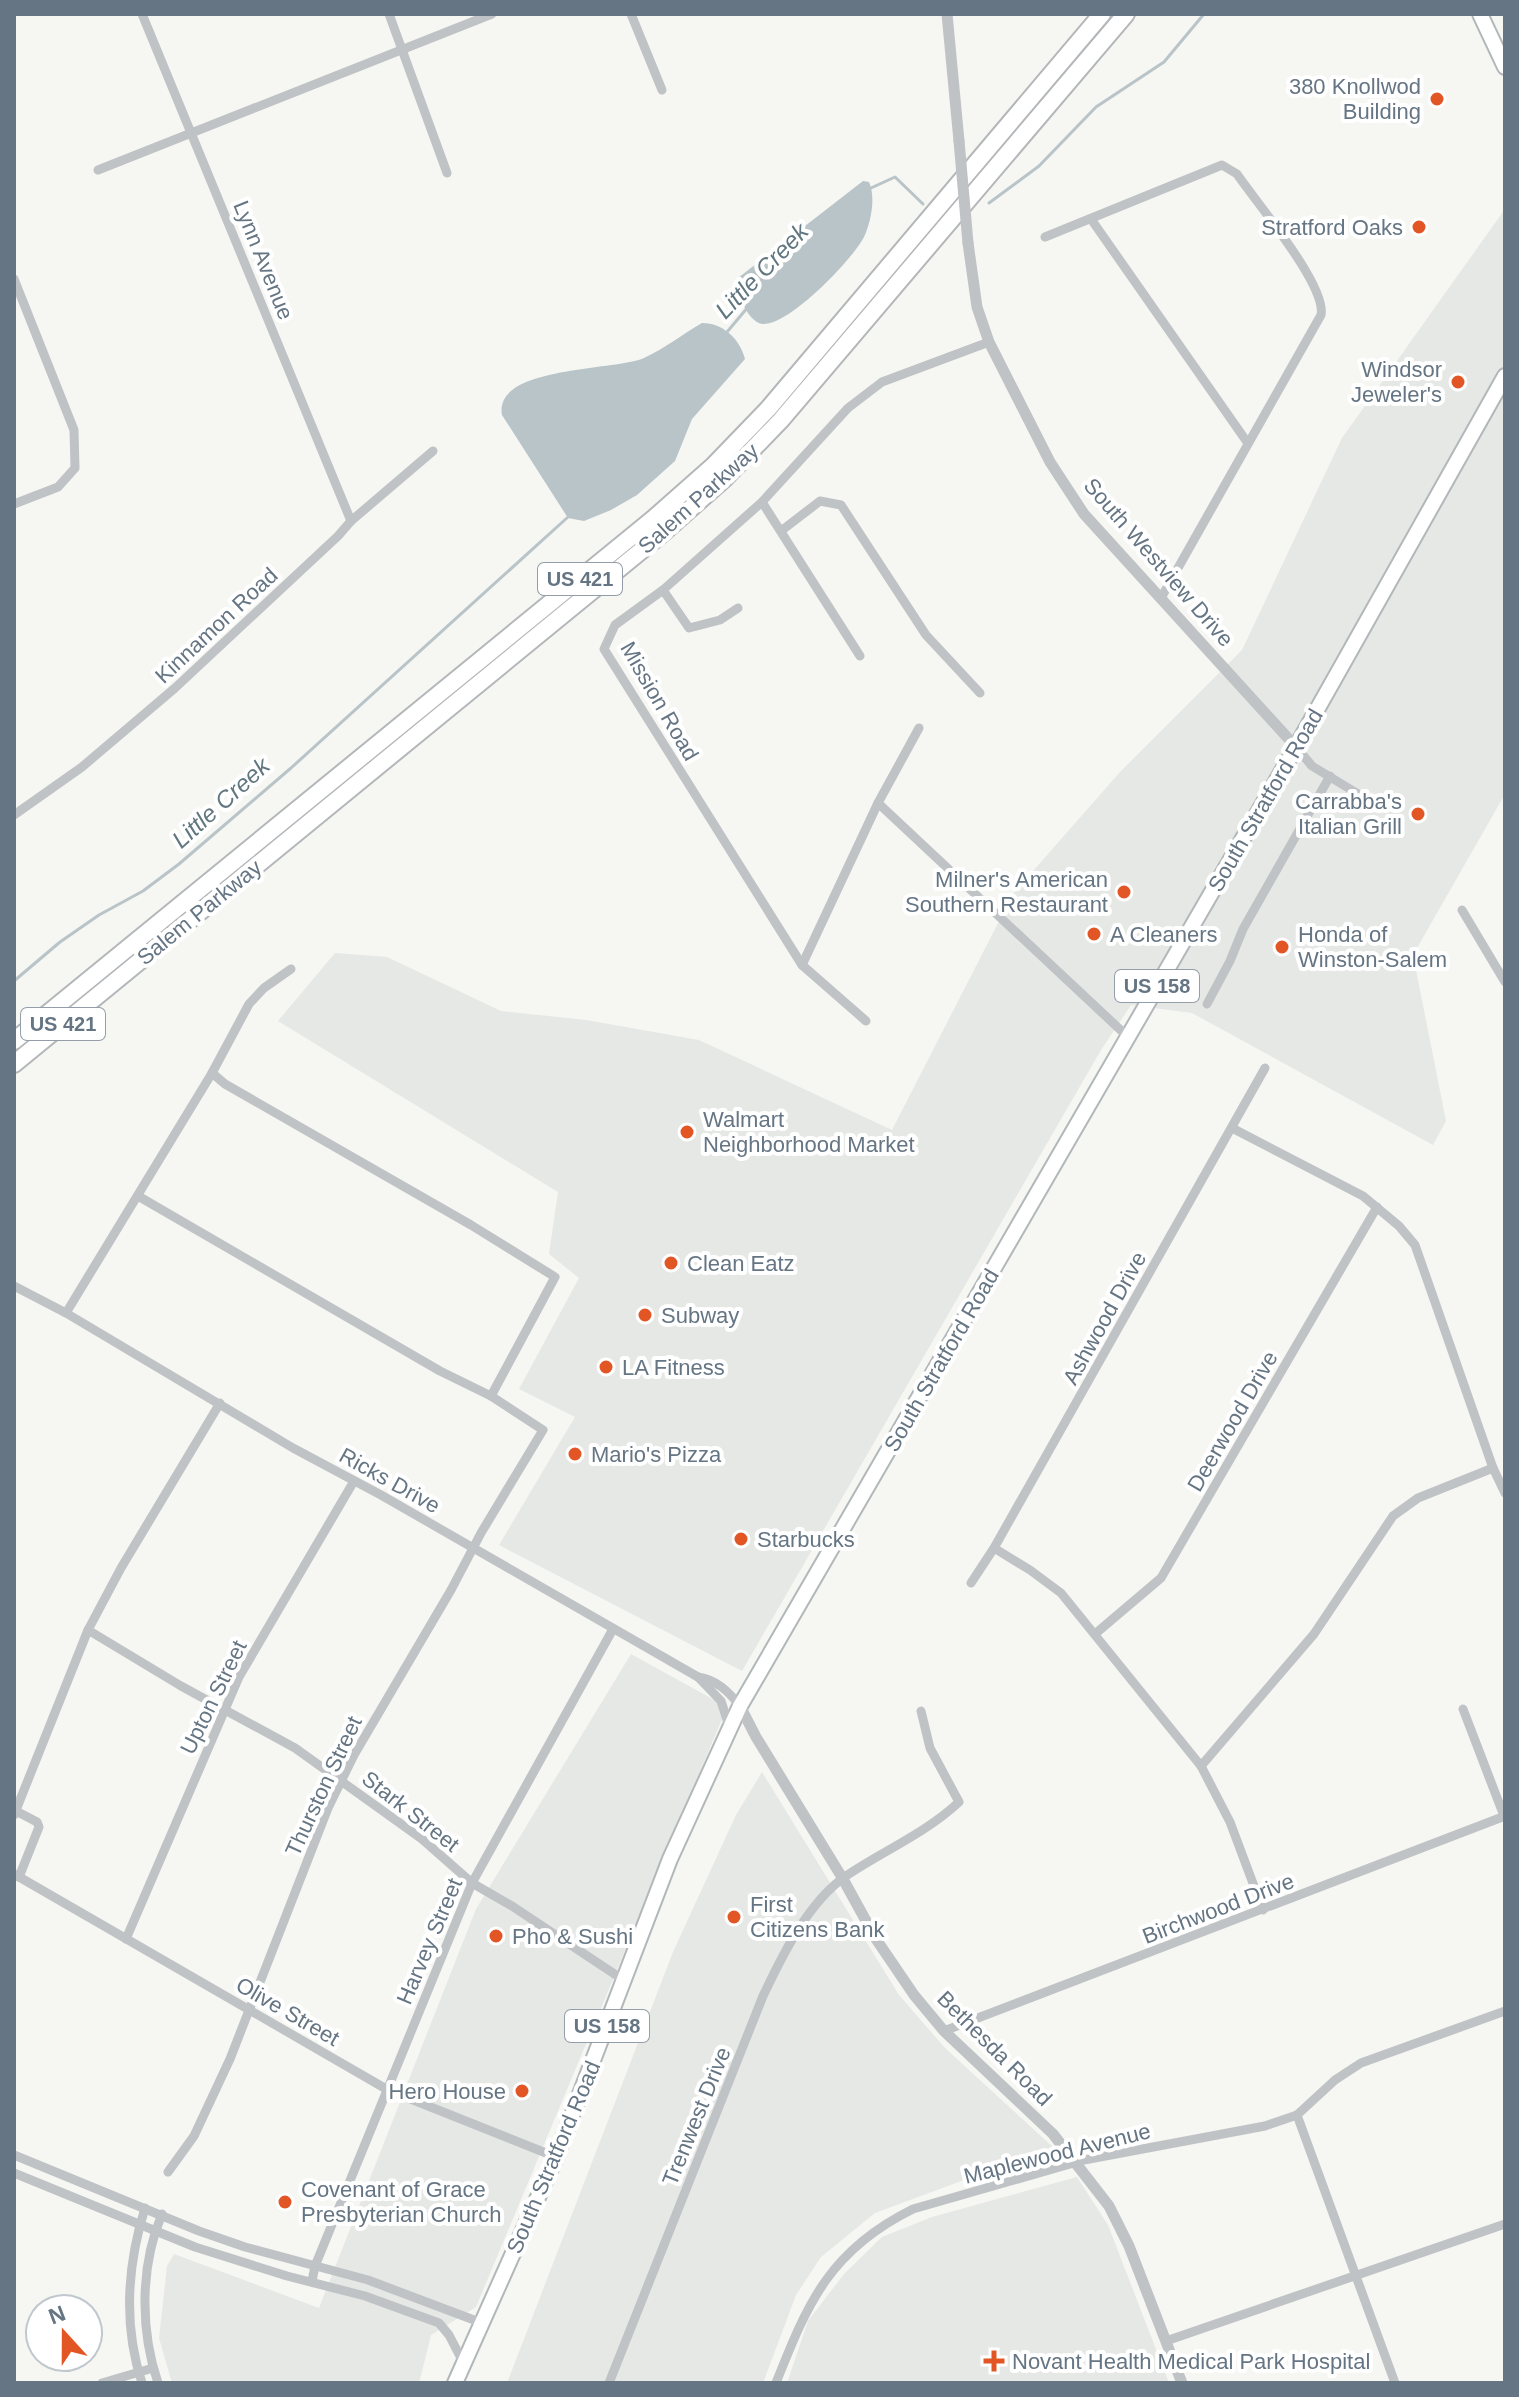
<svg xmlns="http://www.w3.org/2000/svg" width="1519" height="2397" font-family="Helvetica,sans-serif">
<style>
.built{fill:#e6e8e6}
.water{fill:#b9c4c9}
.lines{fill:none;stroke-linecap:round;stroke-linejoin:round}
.stream{stroke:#b9c4c9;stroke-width:3}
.primary-casing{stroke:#b2b7ba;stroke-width:18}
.motorway-casing{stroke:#b4b7ba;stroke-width:20}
.minor{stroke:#bfc3c6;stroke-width:9}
.tertiary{stroke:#bfc3c6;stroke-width:11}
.primary{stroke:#fff;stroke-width:14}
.motorway{stroke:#fff;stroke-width:16}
.tertiary-bridge{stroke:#bfc3c6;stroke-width:11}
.poi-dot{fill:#e25626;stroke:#fff;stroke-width:3}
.labels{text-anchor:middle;stroke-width:8;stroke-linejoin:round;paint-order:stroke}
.shield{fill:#fff;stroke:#939ea8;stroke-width:2}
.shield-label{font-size:20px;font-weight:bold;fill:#657583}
.poi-label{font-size:22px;fill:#657583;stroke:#fff;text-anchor:start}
.street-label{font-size:22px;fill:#657583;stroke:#fff}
.water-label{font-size:24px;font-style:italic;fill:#617780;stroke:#fff}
</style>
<rect width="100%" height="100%" fill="#f6f6f2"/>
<!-- built -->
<g class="built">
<polygon points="1505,209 1505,794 1413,955 1446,1121 1433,1145 1192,1013 1131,1005 1101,1050 742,1671 499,1545 575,1417 519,1389 579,1278 549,1254 558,1192 278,1021 335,953 387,957 501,1011 586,1020 699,1040 892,1130 1013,894 1120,772 1242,650 1342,438"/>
<polygon points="631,1654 727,1707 476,2307 431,2335 419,2383 172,2383 159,2338 167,2266 174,2254 319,2308 476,1909"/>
<polygon points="762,1772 899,1995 945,2048 1054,2148 1053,2159 972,2177 875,2213 821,2257 796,2295 763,2383 507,2383 673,1952 736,1815"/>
<polygon points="1077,2177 1108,2225 1169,2383 787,2383 808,2321 844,2274 882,2237 932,2217"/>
</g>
<!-- water -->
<g class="water">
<path d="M863 181 869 182C876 197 871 222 864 237 853 259 788 327 762 324 755 323 748 314 745 308 740 299 736 288 738 278Z"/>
<path d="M702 323C723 323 740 339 745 359L692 419 675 461 637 495 611 510 584 521 568 518 502 415C493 366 614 371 644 358 664 349 683 334 702 323Z"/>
</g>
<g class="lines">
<!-- stream -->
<g class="stream">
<polyline points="871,188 895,177 923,204"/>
<polyline points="989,203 1039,166 1096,107 1164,62 1204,14"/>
<polyline points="727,332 748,307"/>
<polyline points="14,981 60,942 99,915 143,891 179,864 291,768 568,517"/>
</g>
<defs>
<g id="primary">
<polyline points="1480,14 1505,67"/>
<polyline points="455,2383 556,2157 670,1859 740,1706 1296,747 1505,376"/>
</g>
<g id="motorway">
<polyline points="14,1041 653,519 713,466 768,409 1102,14"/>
<polyline points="14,1064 664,532 724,479 781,420 1126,14"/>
</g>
</defs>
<!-- primary casing -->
<use href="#primary" class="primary-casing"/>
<!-- motorway casing -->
<use href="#motorway" class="motorway-casing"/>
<!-- minor -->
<g class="minor">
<polyline points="142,14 351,521"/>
<polyline points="389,14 447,173"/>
<polyline points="631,14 662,90"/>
<polyline points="98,170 492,14"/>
<polyline points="1091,219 1247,442"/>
<path d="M1045 237 1222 165 1237 174C1256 202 1327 286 1321 315L1161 598"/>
<polyline points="14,279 74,430 75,468 58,487 14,504"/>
<polyline points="762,502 860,656"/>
<polyline points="781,531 820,501 841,505 926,635 980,693"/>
<polyline points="663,590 689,628 720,620 738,608"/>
<polyline points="1296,747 1312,766 1373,803"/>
<polyline points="878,803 1128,1037"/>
<polyline points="14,815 82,767 175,688 338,536 351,521 433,451"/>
<polyline points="1462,910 1505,982"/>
<polyline points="802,965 878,803 919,728"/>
<polyline points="1207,1004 1230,961 1243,929 1330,776"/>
<polyline points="866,1021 802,965 604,649 615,625 663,590 762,502 848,408 882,382 989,342"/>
<polyline points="212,1073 225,1084 471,1225 555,1277 491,1396"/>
<polyline points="1232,1128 1363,1196 1399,1226 1415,1245 1493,1468 1505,1493"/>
<polyline points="138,1196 440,1371 491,1396 543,1430 481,1533 451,1590 354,1755 328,1808 230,2059 194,2136 168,2172"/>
<path d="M14 1286 66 1313 293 1448 381 1495 698 1677C717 1680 728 1691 740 1706"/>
<polyline points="66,1313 212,1073 249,1004 264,988 291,969"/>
<polyline points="994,1548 1030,1570 1061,1593 1201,1766 1230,1822 1263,1910"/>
<polyline points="971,1583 994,1548 1265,1068"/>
<polyline points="88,1630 181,1686 295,1748 422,1839 472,1883 512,1906 625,1981"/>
<polyline points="1095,1634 1161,1578 1377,1207"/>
<polyline points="698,1677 721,1701 730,1729"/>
<polyline points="1463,1709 1504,1816"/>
<polyline points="1201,1766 1314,1634 1393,1516 1418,1498 1493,1468"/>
<polyline points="16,1811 37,1822 39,1827 19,1877"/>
<polyline points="14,1815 88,1630 121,1568 220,1403"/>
<polyline points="14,1874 388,2090 556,2157"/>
<polyline points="126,1939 239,1677 354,1481"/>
<polyline points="944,2031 1505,1816"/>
<polyline points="1297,2115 1395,2383"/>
<polyline points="14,2155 199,2231 245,2247 368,2280 482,2323"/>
<polyline points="14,2173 195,2247 287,2276 365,2296 439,2323 449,2335 463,2362"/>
<polyline points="312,2281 315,2266 472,1883 613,1629"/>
<polyline points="1166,2341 1505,2224"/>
<polyline points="102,2383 153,2368"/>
<path d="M142 2383C123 2325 127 2266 145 2208"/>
<path d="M158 2383C140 2330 140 2266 162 2214"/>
<path d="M609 2383 763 1996C782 1956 808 1902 846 1876 883 1851 926 1833 959 1802L930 1748 921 1711"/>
<path d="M776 2383C808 2302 830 2250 913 2209L1084 2160 1265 2126 1297 2115 1335 2080 1361 2063 1505 2011"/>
</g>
<!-- tertiary -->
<g class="tertiary">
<polyline points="947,14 959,141"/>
<polyline points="968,243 977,307 989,342 1050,462 1084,514 1296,747"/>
<polyline points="740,1706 756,1737 843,1879 876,1939 914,1995 944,2031 1053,2134 1109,2206 1129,2246 1182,2383"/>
</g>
<!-- primary -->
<use href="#primary" class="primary"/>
<!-- motorway -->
<use href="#motorway" class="motorway"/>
<!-- tertiary-bridge -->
<polyline class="tertiary-bridge" points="959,141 968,243"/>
</g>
<!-- markers -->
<g class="poi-dot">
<circle cx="1437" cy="99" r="8"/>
<circle cx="1419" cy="227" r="8"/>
<circle cx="1458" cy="382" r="8"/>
<circle cx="1418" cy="814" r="8"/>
<circle cx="1124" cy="892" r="8"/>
<circle cx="1094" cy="934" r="8"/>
<circle cx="1282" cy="947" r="8"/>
<circle cx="687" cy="1132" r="8"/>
<circle cx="671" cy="1263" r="8"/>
<circle cx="645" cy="1315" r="8"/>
<circle cx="606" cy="1367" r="8"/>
<circle cx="575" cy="1454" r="8"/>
<circle cx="741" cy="1539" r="8"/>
<circle cx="734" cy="1917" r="8"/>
<circle cx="496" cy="1936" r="8"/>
<circle cx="522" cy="2091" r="8"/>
<circle cx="285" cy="2202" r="8"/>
<path d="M990 2349h8v8h8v8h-8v8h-8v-8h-8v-8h8z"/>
</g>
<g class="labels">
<!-- shield labels -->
<g class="shield">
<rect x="538" y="563" width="84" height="32" rx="6"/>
<rect x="1115" y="970" width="84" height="32" rx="6"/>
<rect x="21" y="1008" width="84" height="32" rx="6"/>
<rect x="565" y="2010" width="84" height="32" rx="6"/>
</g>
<g class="shield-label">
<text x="580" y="586">US 421</text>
<text x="1157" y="993">US 158</text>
<text x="63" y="1031">US 421</text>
<text x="607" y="2033">US 158</text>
</g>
<!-- poi labels -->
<g class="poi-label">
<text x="1421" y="94" text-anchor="end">380 Knollwod<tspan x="1421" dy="25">Building</tspan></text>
<text x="1403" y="235" text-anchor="end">Stratford Oaks</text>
<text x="1442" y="377" text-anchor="end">Windsor<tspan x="1442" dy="25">Jeweler's</tspan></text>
<text x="1402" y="809" text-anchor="end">Carrabba's<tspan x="1402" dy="25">Italian Grill</tspan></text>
<text x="1108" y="887" text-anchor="end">Milner's American<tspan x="1108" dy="25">Southern Restaurant</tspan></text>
<text x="1110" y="942">A Cleaners</text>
<text x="1298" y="942">Honda of<tspan x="1298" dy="25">Winston-Salem</tspan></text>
<text x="703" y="1127">Walmart<tspan x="703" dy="25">Neighborhood Market</tspan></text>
<text x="687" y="1271">Clean Eatz</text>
<text x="661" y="1323">Subway</text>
<text x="622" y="1375">LA Fitness</text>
<text x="591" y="1462">Mario's Pizza</text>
<text x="757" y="1547">Starbucks</text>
<text x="750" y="1912">First<tspan x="750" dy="25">Citizens Bank</tspan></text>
<text x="512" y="1944">Pho &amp; Sushi</text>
<text x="506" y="2099" text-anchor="end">Hero House</text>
<text x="301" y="2197">Covenant of Grace<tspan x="301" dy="25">Presbyterian Church</tspan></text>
<text x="1012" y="2369">Novant Health Medical Park Hospital</text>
</g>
<!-- street labels -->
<g class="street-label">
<text transform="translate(264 260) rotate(68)" y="8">Lynn Avenue</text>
<text transform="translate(698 498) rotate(-42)" y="8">Salem Parkway</text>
<text transform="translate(1159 562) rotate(49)" y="8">South Westview Drive</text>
<text transform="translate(216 625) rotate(-43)" y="8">Kinnamon Road</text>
<text transform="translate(660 701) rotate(60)" y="8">Mission Road</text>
<text transform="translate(1265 800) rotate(-60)" y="8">South Stratford Road</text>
<text transform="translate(199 912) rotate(-39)" y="8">Salem Parkway</text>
<text transform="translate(1104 1318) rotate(-61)" y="8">Ashwood Drive</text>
<text transform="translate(941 1360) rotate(-60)" y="8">South Stratford Road</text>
<text transform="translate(1232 1421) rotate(-60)" y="8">Deerwood Drive</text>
<text transform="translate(390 1480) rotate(29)" y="8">Ricks Drive</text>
<text transform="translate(213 1697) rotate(-64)" y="8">Upton Street</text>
<text transform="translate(323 1786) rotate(-65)" y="8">Thurston Street</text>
<text transform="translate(411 1811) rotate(38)" y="8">Stark Street</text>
<text transform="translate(1218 1908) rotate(-21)" y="8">Birchwood Drive</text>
<text transform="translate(429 1941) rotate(-67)" y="8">Harvey Street</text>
<text transform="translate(288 2011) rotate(30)" y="8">Olive Street</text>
<text transform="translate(995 2048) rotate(45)" y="8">Bethesda Road</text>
<text transform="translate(696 2116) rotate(-68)" y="8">Trenwest Drive</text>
<text transform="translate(1057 2153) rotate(-14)" y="8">Maplewood Avenue</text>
<text transform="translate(553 2157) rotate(-67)" y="8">South Stratford Road</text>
</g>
<!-- water labels -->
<g class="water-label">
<text transform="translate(762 271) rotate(-46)" y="8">Little Creek</text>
<text transform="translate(221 803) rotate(-42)" y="8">Little Creek</text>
</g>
</g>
<!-- border -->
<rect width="1519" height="2397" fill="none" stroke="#657583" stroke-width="32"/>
<!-- north arrow -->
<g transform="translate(64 2333) rotate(339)"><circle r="38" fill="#ffffff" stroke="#c1c8cd" stroke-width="2"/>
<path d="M0-6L14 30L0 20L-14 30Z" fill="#e25626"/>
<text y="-12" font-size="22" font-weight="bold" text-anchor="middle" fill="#657583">N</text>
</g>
</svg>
